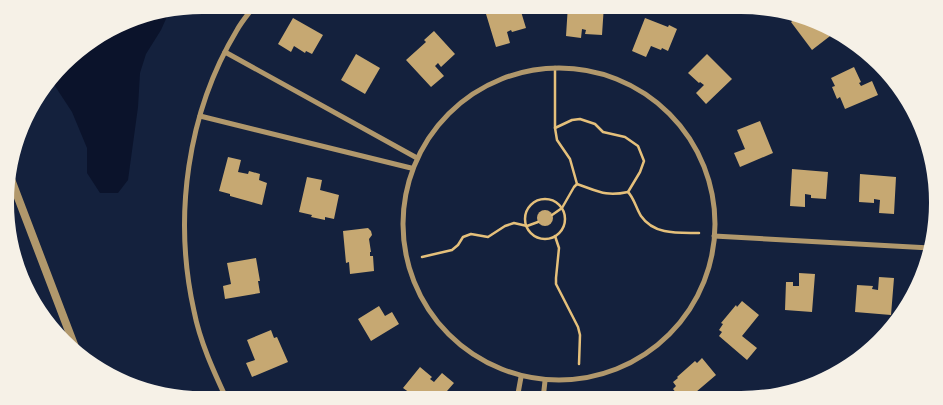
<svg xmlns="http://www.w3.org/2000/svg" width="943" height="405" font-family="Jost,sans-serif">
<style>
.water{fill:#0b132b}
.building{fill:#c6a872}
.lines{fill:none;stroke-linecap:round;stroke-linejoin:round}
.path{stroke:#e5c07b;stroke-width:2.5}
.minor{stroke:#b1986c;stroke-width:5}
.tertiary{stroke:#b1986c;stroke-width:8}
</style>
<rect width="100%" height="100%" fill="#14213d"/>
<!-- water -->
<polygon class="water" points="170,10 161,30 146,54 140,73 138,107 128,180 118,193 100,193 87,173 87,148 72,112 51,80 73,54 139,16"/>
<!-- building -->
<g class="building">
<polygon points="514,5 519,5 526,28 512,32 511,30 507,32 510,43 496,47 486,14"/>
<polygon points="568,5 604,5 602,35 585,34 586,30 582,29 581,38 566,36"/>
<polygon points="800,15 804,16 834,33 812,50 791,22"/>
<polygon points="293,18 323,35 312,54 306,51 305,53 294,46 291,52 278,44"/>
<polygon points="645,18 668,27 669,25 677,29 668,51 662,48 661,50 651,46 646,57 632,51"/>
<polygon points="434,31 455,54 441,67 438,63 435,66 444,76 431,87 406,60 426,42 424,40"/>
<polygon points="356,54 380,68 365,94 341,80"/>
<polygon points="707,54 732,79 706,104 696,93 704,85 700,82 699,83 688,73"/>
<polygon points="854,67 861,82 859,83 861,86 872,81 878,95 845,109 840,97 837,99 832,87 835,86 831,78"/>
<polygon points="760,121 773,153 740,167 734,153 745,149 737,130"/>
<polygon points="228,157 241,160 238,172 248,174 249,171 260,174 259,180 267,183 262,205 230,196 230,194 219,191"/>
<polygon points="792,169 828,172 826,199 811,198 811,195 805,194 805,207 790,206"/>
<polygon points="860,174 896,177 894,214 879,213 880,200 874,199 874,203 859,202"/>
<polygon points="307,177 322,180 320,190 339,195 334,219 325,217 325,220 311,217 312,215 299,212"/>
<circle cx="545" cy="218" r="8"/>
<polygon points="368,228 371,231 372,235 369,239 371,252 370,252 370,256 373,256 374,271 350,274 349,262 346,263 343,231"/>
<polygon points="256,258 260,281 258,281 260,293 225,299 223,286 231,284 227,263"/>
<polygon points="799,273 815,274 812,312 785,310 786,282 793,282 793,286 799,286"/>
<polygon points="879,277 894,278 891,315 855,312 857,285 873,286 872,289 878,290"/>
<polygon points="742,301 759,315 742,336 757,348 747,360 719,336 722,332 719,330 723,324 721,323 736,305 737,307"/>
<polygon points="379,306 385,316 392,312 399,324 371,341 358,319"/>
<polygon points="271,330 274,338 277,337 288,362 252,377 246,363 255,360 247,340"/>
<polygon points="702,358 716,375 696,392 701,398 681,399 673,389 676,386 673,382 678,378 677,377 695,361 697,363"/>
<polygon points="420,367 432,377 430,379 434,382 442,373 454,383 440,399 414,399 409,395 410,393 403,388"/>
<polygon points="831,369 837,373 824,380"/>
<polygon points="303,393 308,400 294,400"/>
</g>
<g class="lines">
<!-- path -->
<g class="path">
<polyline points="555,67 555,128 557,140 570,159 577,184"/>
<polyline points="555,128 572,120 580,119 595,124 603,132 625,137 638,146 644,161 640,172 628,192"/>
<circle cx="545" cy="219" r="20"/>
<path d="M552 215 562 208 574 187 577 184C598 191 605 197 628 192 634 198 636 208 641 216 654 235 678 233 699 233"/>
<polyline points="555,236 559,248 556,278 556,284 578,327 580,335 579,364"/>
<polyline points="422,257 452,250 458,245 463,237 471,234 488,237 505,226 514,223 527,226 538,222"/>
</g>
<!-- minor -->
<g class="minor">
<polyline points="225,52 417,158"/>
<circle cx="559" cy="224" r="156"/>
<polyline points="200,116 411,168"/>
<polyline points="929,159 934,189 935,211"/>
<polyline points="714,236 930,248"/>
<polyline points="517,399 521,377"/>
<polyline points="543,399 545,381"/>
<path d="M227 400C214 372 200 342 194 311 173 217 187 113 237 30 242 21 249 13 255 5"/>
</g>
<!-- tertiary -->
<polyline class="tertiary" points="9,174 78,355"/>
</g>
<!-- crop -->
<path d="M0 0H943V405H0ZM202 14H741A188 188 0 0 1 929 202V203A188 188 0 0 1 741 391H202A188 188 0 0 1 14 203V202A188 188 0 0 1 202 14Z" fill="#f6f1e7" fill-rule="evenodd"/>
</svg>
